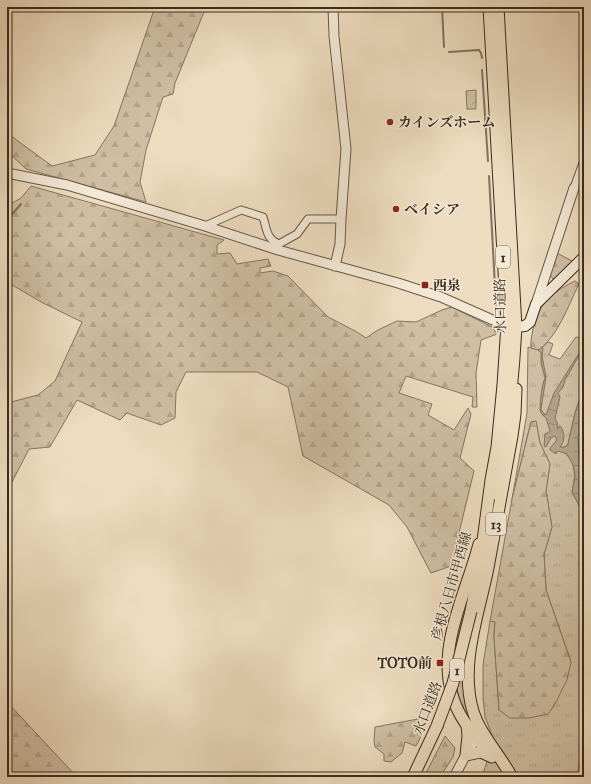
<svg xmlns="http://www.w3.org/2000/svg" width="591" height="784" font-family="'IM FELL Great Primer','Noto Serif JP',serif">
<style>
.grass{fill:url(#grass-tufts);stroke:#867560}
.forest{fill:url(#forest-firs);stroke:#867560}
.park{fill:url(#park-crowns);stroke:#867560}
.water{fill:url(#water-ripples);stroke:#82725d}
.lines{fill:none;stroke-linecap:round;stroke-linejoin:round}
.stream{stroke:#82725d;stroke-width:2}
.minor-casing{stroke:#685846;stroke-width:9}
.tertiary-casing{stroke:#685846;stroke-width:11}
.secondary-casing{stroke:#3c2c1d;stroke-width:12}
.primary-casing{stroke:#3c2c1d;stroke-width:13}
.trunk-casing{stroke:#3c2c1d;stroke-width:13}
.minor{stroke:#f3e8d5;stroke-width:7}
.tertiary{stroke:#f3e8d5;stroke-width:9}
.secondary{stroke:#f3e8d5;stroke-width:10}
.primary{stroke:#eddcbf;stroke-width:11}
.trunk{stroke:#eddcbf;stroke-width:11}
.trunk-bridge-casing{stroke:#3c2c1d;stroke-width:13;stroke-linecap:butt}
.trunk-bridge{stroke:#eddcbf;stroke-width:11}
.poi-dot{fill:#8f2418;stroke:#f3e8d5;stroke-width:1.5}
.labels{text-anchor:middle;stroke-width:3;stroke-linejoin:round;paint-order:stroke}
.shield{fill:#f3e8d5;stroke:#736454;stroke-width:1}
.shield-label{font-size:13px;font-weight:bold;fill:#3c2c1d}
.poi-label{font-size:14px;font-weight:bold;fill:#3c2c1d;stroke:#f3e8d5;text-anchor:start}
.street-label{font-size:14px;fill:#3c2c1d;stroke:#f3e8d5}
</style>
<defs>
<pattern id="grass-tufts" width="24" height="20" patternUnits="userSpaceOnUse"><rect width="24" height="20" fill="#cfbea3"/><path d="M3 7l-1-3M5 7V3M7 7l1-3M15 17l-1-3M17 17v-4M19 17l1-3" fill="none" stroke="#b3a38c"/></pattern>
<pattern id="forest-firs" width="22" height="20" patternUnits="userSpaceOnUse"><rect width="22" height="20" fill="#cfbea3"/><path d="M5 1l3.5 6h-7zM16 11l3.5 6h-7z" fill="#b3a38c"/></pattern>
<pattern id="park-crowns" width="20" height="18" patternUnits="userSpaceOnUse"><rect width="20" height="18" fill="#cfbea3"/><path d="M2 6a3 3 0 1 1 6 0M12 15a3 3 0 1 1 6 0" fill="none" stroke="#b3a38c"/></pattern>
<pattern id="water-ripples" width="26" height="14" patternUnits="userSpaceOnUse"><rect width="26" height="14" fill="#b1a088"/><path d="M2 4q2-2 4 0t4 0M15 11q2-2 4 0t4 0" fill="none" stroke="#91836f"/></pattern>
</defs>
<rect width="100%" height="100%" fill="#eddcbf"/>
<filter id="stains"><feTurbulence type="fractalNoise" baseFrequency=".005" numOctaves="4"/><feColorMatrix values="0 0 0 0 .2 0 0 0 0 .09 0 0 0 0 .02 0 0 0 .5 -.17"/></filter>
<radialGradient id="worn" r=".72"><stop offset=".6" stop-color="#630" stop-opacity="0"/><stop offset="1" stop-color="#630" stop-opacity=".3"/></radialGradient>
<!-- grass -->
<g class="grass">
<path d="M584 333V386L575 413 568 444 565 447 560 448 558 450 567 454C577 467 575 478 572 492L580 507 582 525H584V556H582V585L580 594 584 608V736L578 770 574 777H482L494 740 485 717 483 698V665L490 621 495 622 494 636 499 710 571 662 546 590 544 554 552 527 546 491 550 464 540 443 536 421 531 422 512 499 527 413 528 347 539 350 548 342 553 344 549 355 560 359 576 337 581 338Z"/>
<path d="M477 559 463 671C463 690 466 705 472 723L461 711 450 652Z"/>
</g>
<!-- forest -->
<g class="forest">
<polygon points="155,7 206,7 175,83 173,94 163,97 146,150 140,182 146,202 26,169 7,151 7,133 52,166 95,155 114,126"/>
<polygon points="31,186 224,240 217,245 217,254 230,253 237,264 268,259 271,266 260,268 260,273 273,271 288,276 328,317 357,332 366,338 378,330 397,321 416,322 442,310 452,307 492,327 497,334 481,340 476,373 477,407 472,407 473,397 406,376 399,393 432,404 428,415 454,430 468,408 471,414 460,458 474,471 451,566 431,573 407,527 389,505 303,456 288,387 257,372 186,372 176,392 175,418 161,425 127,413 120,420 77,400 50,447 29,449 11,484 7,485 7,403 38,395 55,381 82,322 43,303 7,282 7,206 21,198"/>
<polygon points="557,253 574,262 562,275 553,279 548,273"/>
<path d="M575 281 579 284C568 306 559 334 539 350L531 348C530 341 532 336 533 329 539 303 552 292 575 281Z"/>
<polygon points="536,421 540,443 550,464 546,491 552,527 544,554 546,590 571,662 567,680 554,706 548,714 529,718 510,718 499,710 494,636 495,622 490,621 512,499 531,422"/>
<polygon points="7,702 77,777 7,777"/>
<polygon points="418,719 423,732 416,746 405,742 402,753 391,762 384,761 384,754 375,747 374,741 375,727"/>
<polygon points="445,736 455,748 453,757 440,777 424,777"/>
</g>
<!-- park -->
<polygon class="park" points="476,90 476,109 467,109 466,91"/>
<!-- water -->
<path class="water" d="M542 347 543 348 542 356 546 377 541 409 544 414 546 415 554 393 581 350V352L565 380 563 387 558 393 560 397 555 418 557 422 558 429 560 426 561 427C565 434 565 441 560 447H565L568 444 575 413 584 385V420L578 437 579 460 584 468V525H582L580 507 572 492 575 476 573 465 567 454 558 451 556 454 550 450V448L557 440 555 436 551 438 546 447 544 446 545 434 549 432 550 431 546 418 541 413 540 409C540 401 542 384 545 378L541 363V353L538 350Z"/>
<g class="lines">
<!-- stream -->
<g class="stream">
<polyline points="442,7 444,47"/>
<polyline points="449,52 479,50 481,53 482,58"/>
<polyline points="482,70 488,161"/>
<polyline points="489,176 496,305"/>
<polyline points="7,220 21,204"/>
</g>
<defs>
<g id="minor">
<polyline points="574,188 584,160"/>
<path d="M205 226 241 210 263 217C267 229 266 239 279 244L297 234 308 219H341"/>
</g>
<g id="tertiary">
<polyline points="333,7 334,36 346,149 341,219 340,244 335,266"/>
<polyline points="7,173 67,185 205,226 278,250 398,283 441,297 495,321 507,324"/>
<polyline points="536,304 574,188"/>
<polyline points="454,777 470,747 477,739"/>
</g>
<polyline id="secondary" points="508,324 516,327 525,326 530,322 536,304 584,257"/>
<g id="primary">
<path d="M479 544C466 595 435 648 454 701 461 721 476 738 491 754"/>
<polyline points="467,725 468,736 466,755 481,752 492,757"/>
<path d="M510 774C499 754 479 732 473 711 459 665 479 613 488 568 496 524 504 480 512 436L515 414 516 389"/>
</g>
<g id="trunk">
<path d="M496 494C507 439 513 383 516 327L498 7"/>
<polyline points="471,611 482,554 482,548 491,480 497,447 503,385 507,324 489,7"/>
<polyline points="413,777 437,726"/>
</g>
</defs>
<!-- minor casing -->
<use href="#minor" class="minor-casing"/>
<!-- tertiary casing -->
<use href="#tertiary" class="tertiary-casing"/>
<!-- secondary casing -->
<use href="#secondary" class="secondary-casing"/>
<!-- primary casing -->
<use href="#primary" class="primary-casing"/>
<!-- trunk casing -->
<use href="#trunk" class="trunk-casing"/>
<!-- minor -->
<use href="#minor" class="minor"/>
<!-- tertiary -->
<use href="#tertiary" class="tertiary"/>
<!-- secondary -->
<use href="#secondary" class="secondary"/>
<!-- primary -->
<use href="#primary" class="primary"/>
<!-- trunk -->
<use href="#trunk" class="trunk"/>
<defs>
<polyline id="trunk-bridge" points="437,726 453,683 471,611"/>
</defs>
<!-- trunk-bridge casing -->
<use href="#trunk-bridge" class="trunk-bridge-casing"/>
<!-- trunk-bridge -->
<use href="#trunk-bridge" class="trunk-bridge"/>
</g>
<!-- markers -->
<g class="poi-dot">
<circle cx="390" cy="122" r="4"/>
<circle cx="396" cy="209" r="4"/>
<rect x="421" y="281" width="8" height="8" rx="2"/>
<rect x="436" y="659" width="8" height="8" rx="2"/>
</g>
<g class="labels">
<!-- shield labels -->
<g class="shield">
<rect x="496" y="246" width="14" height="22" rx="3"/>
<rect x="486" y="513" width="20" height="22" rx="3"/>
<rect x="450" y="659" width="14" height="22" rx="3"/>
</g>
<g class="shield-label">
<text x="503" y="262">1</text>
<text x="496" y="529">13</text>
<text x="457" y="675">1</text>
</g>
<!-- poi labels -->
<g class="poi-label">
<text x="398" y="127">カインズホーム</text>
<text x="404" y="214">ベイシア</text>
<text x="433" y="290">西泉</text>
<text x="432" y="668" text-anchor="end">TOTO前</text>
</g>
<!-- street labels -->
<g class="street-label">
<text transform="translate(500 306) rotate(-91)" y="5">水口道路</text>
<text transform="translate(451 586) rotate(-74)" y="5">彦根八日市甲西線</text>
<text transform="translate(427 708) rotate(-69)" y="5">水口道路</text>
</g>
</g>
<!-- margin -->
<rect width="591" height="784" fill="none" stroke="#eddcbf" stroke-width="24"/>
<rect x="8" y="8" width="575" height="768" fill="none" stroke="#3c2c1d" stroke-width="2"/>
<rect x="12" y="12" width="567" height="760" fill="none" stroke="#3c2c1d"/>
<rect width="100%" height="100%" filter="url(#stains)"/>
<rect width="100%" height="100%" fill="url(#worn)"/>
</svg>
